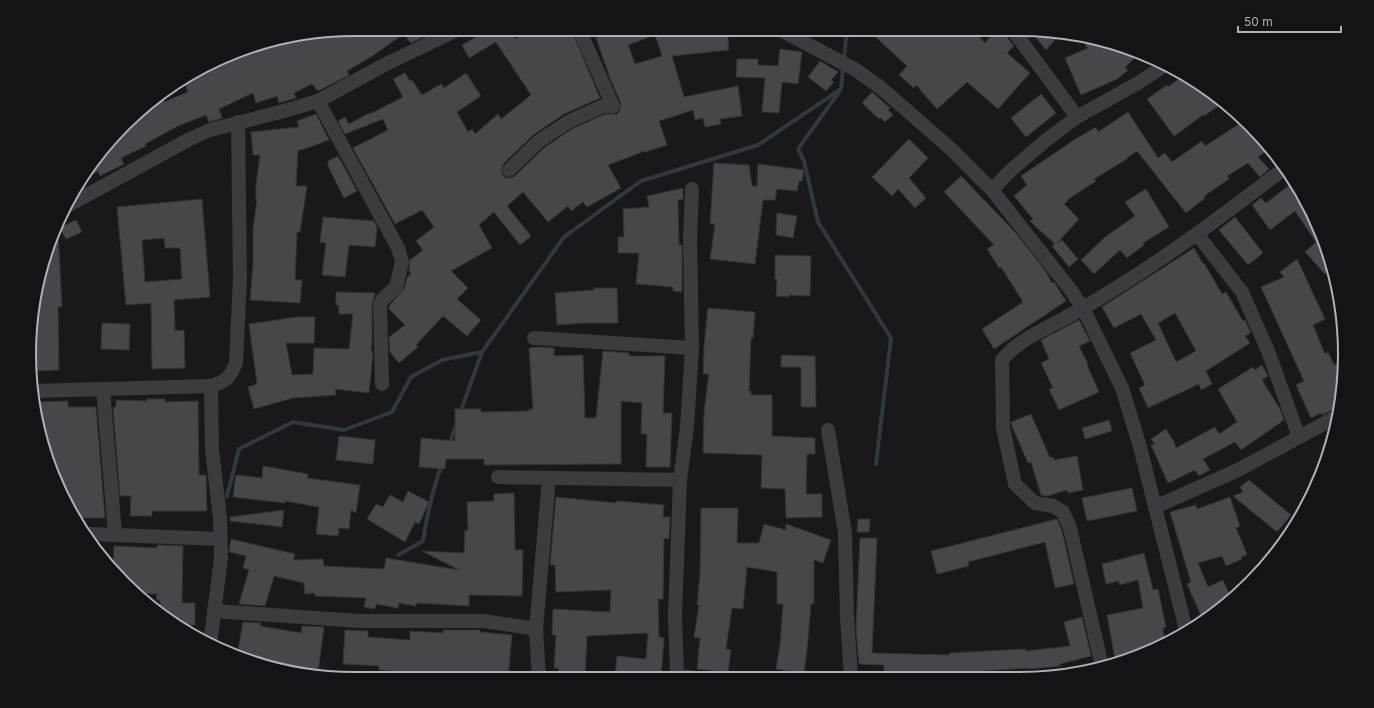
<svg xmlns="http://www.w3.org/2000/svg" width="1374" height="708" font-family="Inter,sans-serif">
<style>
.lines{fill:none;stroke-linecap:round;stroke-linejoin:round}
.stream{stroke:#30393e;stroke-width:4}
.building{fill:#46474b;stroke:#333437;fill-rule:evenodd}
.minor{stroke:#3a3c40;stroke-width:14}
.rim{fill:none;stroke:#adb2b9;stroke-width:2}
</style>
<rect width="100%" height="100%" fill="#19191b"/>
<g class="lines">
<!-- stream -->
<g class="stream">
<polyline points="839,92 798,149 804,161 818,222 891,338 876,464"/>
<polyline points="460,413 482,352 564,237 641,181 758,145 841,89 847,29"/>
<polyline points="449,445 457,423"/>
<polyline points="227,496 239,449 293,422 344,430 392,412 411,377 442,360 482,352"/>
<path d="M398 555 423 541C427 515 433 489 442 464"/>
</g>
</g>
<!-- building -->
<g class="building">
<polygon points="354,29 410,29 374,55 347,71 349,75 318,91 312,84 294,93 296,98 279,103 277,96 256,103 253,93 219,109 222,118 209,122 206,115 178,126 145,144 146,146 121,158 124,164 100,176 98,171 81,180 110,140 154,98 160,95 164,102 188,92 184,81 249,46"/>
<polygon points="417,29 439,29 411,43 406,37"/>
<path d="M490 29H509L515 39 530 29H571L600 98 564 114 533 135 503 164 501 172 503 176 506 178H511L515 176 544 148 572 129 605 114H617L620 110 621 103 611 81 593 29H727L729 50 672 56 684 97 738 86 742 116 720 119 721 124 705 127 703 118 695 120 693 110 659 121 667 145 645 152V151L608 165 621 188 587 207 583 202 571 211 568 206 548 222 523 192 507 206 531 236 520 245 494 212 479 225 492 248 451 271 468 288 457 299 481 320 467 336 443 316 416 345 418 347 399 363 390 352 389 337 405 325 389 309V306L404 289 407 278 411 273 409 271 410 260 423 250 416 241 434 227 422 210 395 224 353 148 388 130 383 119 345 134 338 121 345 117 349 124 369 113 370 114 403 97 393 79 405 73 410 81 412 80 422 95 441 84 444 88 466 73 481 96 457 112 468 132 472 129 475 134 498 114 501 119 531 95 496 42 469 58 462 45ZM655 35 662 56 635 64 628 45Z"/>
<polygon points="868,30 973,30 985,43 996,30 1001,30 1014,46 1007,53 1030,73 998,109 967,82 937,109 916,85 914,88 899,75 907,66"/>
<polygon points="1030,30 1041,30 1061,33 1046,50"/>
<polygon points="1092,38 1100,39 1110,50 1115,44 1139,53 1125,68 1128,70 1117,79 1081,95 1065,58 1088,48 1085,45"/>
<polygon points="780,49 802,52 798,84 782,82 779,113 762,112 765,78 736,77 737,59 758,59 758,65 778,66"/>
<polygon points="820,61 838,72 831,80 834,82 826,91 808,77"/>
<polygon points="1184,75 1218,96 1224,102 1204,116 1203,115 1174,136 1147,99 1167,85 1168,87"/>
<polygon points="872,92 890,108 888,110 893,115 885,122 881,118 879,119 862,103"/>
<polygon points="1041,94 1056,113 1026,137 1011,118"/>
<polygon points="1128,112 1158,158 1165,153 1172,162 1202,141 1205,146 1244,121 1264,140 1270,148 1258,157 1269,169 1260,177 1248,163 1227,176 1229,179 1204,196 1205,198 1186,213 1137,151 1127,158 1127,159 1094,179 1096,181 1067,200 1068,201 1064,204 1079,219 1057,243 1062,240 1078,259 1069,267 1052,246 1055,244 1035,226 1030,221 1033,219 1014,196 1027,185 1021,176 1074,140 1096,127 1098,132"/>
<polygon points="316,114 329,140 304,149 299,150 298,151 296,186 307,186 300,232 297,232 295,280 302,280 300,303 250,300 253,265 253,229 257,200 256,200 256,185 260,155 253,155 251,132 299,127 297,121"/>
<polygon points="909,139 928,158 909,178 926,198 915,208 898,189 892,196 872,177"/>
<polygon points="338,156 357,191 344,198 328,166 328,161"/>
<polygon points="714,163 749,165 752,186 757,186 758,164 804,170 802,181 799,181 797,191 777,189 775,200 763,200 755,264 710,259 715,224 710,224"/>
<polygon points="961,176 1014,231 1045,270 1052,283 1054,282 1066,301 994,349 982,329 1023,302 1001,267 999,268 987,249 994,245 944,192"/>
<polygon points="1291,184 1309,207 1328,249 1332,268 1325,274 1305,252 1316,242 1295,211 1270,230 1252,205 1261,198 1266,203"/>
<polygon points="683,188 683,199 678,200 679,245 682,245 682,292 673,291 673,287 636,284 639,253 618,253 618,237 624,237 623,209 649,207 647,196"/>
<polygon points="1146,189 1169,227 1143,243 1144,245 1127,258 1120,250 1094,274 1081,260 1105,237 1135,216 1125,202"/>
<path d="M202 199 210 297 174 300 175 331 184 330 185 368 152 369 151 303 126 305 117 207ZM164 238 165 248H180L182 279 145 282 142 240Z"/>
<polygon points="777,213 797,216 793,238 776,235"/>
<polygon points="323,217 374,221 377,227 375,247 349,245 345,277 322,275 326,243 320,242"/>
<polygon points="1235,217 1263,253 1248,265 1219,230"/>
<polygon points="76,220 82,232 66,239 60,228"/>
<polygon points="58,231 62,307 58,307 59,370 33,371 35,290"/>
<path d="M1194 248 1203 264 1204 263 1222 294 1226 292 1243 321 1245 320 1251 333 1245 336 1250 343 1206 371 1212 384 1201 390 1199 384 1148 408 1139 388 1145 385 1130 353 1156 340 1141 314 1114 328 1102 307ZM1175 313 1196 351 1176 362 1158 323Z"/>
<polygon points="775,255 811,256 810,296 789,295 789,297 776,296 777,279 775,279"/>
<polygon points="1297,259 1325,319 1313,325 1325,354 1328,352 1334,365 1344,360 1344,375 1339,408 1334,409 1322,415 1321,413 1311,418 1296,385 1304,381 1261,287 1284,277 1280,272"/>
<polygon points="594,288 617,288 618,323 583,323 557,325 555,293 594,290"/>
<polygon points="336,292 375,293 372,304 372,340 371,352 373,351 369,393 335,389 336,395 293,398 254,409 248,387 257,384 249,324 297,317 315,317 314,343 286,343 292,375 313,374 314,348 349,349 353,314 339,314 339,305 336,305"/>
<polygon points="708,308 755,312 753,338 751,338 749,391 751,391 751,395 772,395 772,436 815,438 815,454 807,454 806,494 822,494 822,517 786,518 785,489 761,488 762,455 703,453 704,412 709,374 703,374 704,347"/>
<polygon points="1079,320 1090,341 1079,346 1088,364 1087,365 1099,392 1059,410 1049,389 1053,388 1041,363 1049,359 1041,340"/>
<polygon points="102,323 130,324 129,350 101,349"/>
<polygon points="541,347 554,348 554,356 583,355 585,418 596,418 603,351 629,353 629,356 665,356 663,413 672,413 670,467 646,467 647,434 641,434 642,403 621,401 621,464 484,465 484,459 446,459 445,469 419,467 421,438 455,441 455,409 481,409 481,412 529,411 529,409 533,409 529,348"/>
<polygon points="781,355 815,356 816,407 801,407 801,367 781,367"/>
<polygon points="1262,365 1268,376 1262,380 1280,409 1284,420 1241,450 1235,442 1203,459 1210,470 1199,476 1195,470 1168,483 1151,445 1155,444 1151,439 1166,429 1174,442 1176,448 1215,427 1219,434 1237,422 1218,389 1253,367 1255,370"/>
<polygon points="147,399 165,399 165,402 198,401 199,475 206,475 207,511 152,511 152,516 130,516 131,496 120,496 113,407 116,407 116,400 147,401"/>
<polygon points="68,401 68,407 96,407 105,518 77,518 62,498 33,402"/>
<polygon points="1031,414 1050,458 1053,457 1054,460 1077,456 1083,490 1068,493 1067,490 1047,496 1041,495 1031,462 1028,463 1011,424 1011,422"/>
<polygon points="1109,420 1112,431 1085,439 1082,428"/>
<polygon points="339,436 375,440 373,464 336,460"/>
<polygon points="263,466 308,474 307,478 360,485 356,513 351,510 349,529 339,528 338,536 316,534 319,507 285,501 285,503 233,497 236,475 262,478"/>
<polygon points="1249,480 1291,515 1277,532 1233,496 1243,492 1240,487"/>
<polygon points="1132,488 1137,511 1087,521 1082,498"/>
<polygon points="408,491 429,502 419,524 415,522 405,542 367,519 376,504 383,507 390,495 403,502"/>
<polygon points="514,493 515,550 523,550 522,596 469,595 469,606 417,603 416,606 399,603 398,608 376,604 375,609 364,607 366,598 315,596 315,593 305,594 304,583 274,576 265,606 239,604 249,570 243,568 246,556 229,552 231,539 295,554 293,560 323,559 324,566 384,569 386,558 459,570 422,551 464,553 465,530 468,530 467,502 494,501 494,494"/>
<polygon points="556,497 616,503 617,501 664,505 663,517 670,517 669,539 664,538 663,599 658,599 659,637 664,638 661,677 615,677 617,656 646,659 648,633 587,636 585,678 559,678 558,668 554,668 556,635 552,635 553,609 610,612 611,590 556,592 555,565 550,565"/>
<polygon points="1230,497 1240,526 1236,528 1247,554 1241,557 1242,559 1226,566 1222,556 1198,563 1208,587 1223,580 1231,598 1218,612 1203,620 1187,584 1191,582 1170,512 1196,505 1197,509"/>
<polygon points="701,508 738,508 737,543 759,543 764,524 786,530 786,524 831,540 823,563 814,560 814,604 811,604 807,650 804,673 776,669 780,645 783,604 777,604 777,572 747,567 743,609 732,608 726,649 731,650 728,672 697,669 700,638 694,637 699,605 697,605 700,574"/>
<polygon points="284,510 282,527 230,521 230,517"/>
<polygon points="858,519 870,519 869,532 857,532"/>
<polygon points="1057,519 1062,531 1074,584 1055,588 1045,542 968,562 969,566 937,574 931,551"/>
<polygon points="860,538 877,538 872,653 949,655 949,653 1025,649 1026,651 1070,646 1064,622 1082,617 1091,656 1060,664 1060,666 1029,669 1029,668 949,673 884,671 884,665 859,664 856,629"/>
<polygon points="157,545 183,546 182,603 195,603 195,625 190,625 190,631 160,609 160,600 156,600 157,594 136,593 124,584 113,568 114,546 157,548"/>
<polygon points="1144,553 1153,590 1158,589 1166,627 1163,628 1165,642 1144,654 1115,659 1107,615 1143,608 1138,580 1119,585 1119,581 1106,584 1102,564"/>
<polygon points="243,622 261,623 260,626 301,633 302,626 324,627 318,673 293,670 293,672 270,668 237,656"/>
<polygon points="345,630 368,631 368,637 410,640 410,631 443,633 443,630 480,630 480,632 512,635 508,678 432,678 407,677 408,672 379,670 379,666 343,664"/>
</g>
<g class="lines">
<!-- minor -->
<g class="minor">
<polyline points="779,29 856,70 880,87 951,149 992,190 1070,289 1083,308 1122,388 1140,447 1186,630"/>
<polyline points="1013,30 1077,117"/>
<polyline points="318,101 398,248 402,262 396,287 383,299 380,304 382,384"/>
<polyline points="509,170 539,141 568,122 603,106 613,106 579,29"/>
<polyline points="992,190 1010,171 1045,141 1077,117 1138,83 1167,64"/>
<polyline points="67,206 188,140 210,130 284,111 318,101 386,64 459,29"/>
<polyline points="1197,234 1242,292 1268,351 1299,437"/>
<polyline points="534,338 692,348"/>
<polyline points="103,389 115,534"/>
<polyline points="32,391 211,386"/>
<polyline points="828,430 845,533 847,617 851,677"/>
<polyline points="498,477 680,480"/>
<polyline points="1155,507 1238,470 1338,416"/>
<polyline points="89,534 220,539"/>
<polyline points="214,611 360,621 484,621 536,629"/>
<path d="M210 645 221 558 220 518 212 450 211 386C227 381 229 379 236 363L240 278 238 122"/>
<path d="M1102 666 1070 528 1063 512 1053 506 1035 503 1015 484 1003 428 1002 360C1017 341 1043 330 1065 318 1088 306 1110 292 1132 278 1185 244 1235 206 1285 168"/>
<polyline points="677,676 691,677"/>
<polyline points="677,677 675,615 680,480 687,427 692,348 690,239 692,189"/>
<polyline points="539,678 536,629 549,478"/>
</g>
</g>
<!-- crop -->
<path d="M0 0H1374V708H0ZM354 36H1020A318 318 0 0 1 1338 354V354A318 318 0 0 1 1020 672H354A318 318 0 0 1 36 354V354A318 318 0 0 1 354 36Z" fill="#141416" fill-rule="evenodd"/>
<path class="rim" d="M354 36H1020A318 318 0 0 1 1338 354V354A318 318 0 0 1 1020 672H354A318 318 0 0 1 36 354V354A318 318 0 0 1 354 36Z"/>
<!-- scale -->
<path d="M1238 26v6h103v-6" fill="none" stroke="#adb2b9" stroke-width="2"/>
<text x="1244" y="26" font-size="12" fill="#adb2b9" stroke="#141416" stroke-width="3" paint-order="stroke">50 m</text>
</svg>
